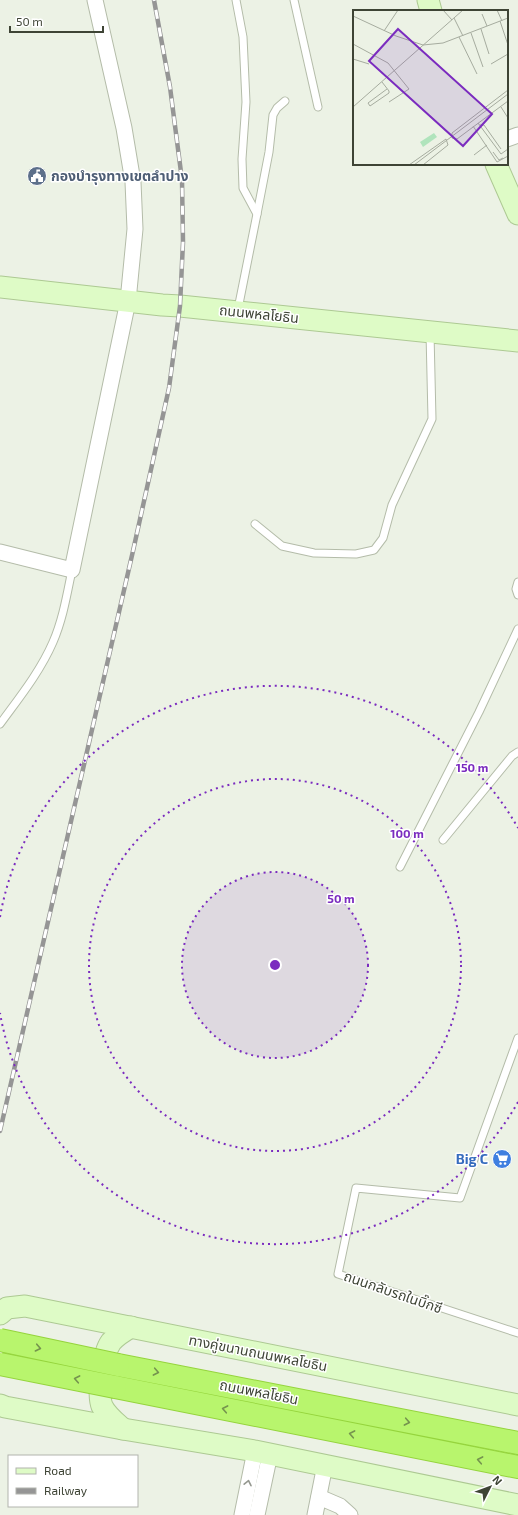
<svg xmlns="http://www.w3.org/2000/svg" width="518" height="1515" font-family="'Exo 2','Noto Sans Thai',sans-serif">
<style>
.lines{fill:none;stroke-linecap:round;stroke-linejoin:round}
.lane-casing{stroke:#b4bca9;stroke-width:9}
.street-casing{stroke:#b4bca9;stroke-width:17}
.secondary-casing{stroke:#adc993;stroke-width:23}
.highway-casing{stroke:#95d43d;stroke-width:24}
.lane{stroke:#fff;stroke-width:7}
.street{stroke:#fff;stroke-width:15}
.secondary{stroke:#defbc6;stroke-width:21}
.highway{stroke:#b8f56d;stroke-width:22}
.rail-casing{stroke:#959595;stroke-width:4.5}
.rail{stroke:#fff;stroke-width:3;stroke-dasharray:9;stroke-linecap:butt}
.highway-bridge-casing{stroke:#95d43d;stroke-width:24;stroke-linecap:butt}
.highway-bridge{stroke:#b8f56d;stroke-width:22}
.oneway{stroke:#75944e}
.oneway2{stroke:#959890}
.ring{fill:none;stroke:#7b2cbf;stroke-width:2;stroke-dasharray:2 4}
.labels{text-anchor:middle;stroke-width:3;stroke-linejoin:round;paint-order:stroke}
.service-label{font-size:14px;font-weight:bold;fill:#4e5e75;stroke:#fff;text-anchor:start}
.street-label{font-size:14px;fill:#3e4435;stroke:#fff}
.shop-label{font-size:14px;font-weight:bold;fill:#366cbe;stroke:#fff;text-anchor:end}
.inset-road{fill:none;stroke:#a6ac9f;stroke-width:1}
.view{fill:#7b2cbf;fill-opacity:0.15;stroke:#7b2cbf;stroke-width:2}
.inset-edge{fill:none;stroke:#3e4435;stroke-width:2}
.centre{fill:#7b2cbf;stroke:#fff;stroke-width:2}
.ring-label{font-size:12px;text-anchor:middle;font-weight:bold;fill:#7b2cbf;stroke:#fff;stroke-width:3;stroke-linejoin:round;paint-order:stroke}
</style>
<rect width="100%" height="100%" fill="#ecf2e5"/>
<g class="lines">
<defs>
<g id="lane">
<polyline points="236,0 243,37 246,102 242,159 243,188 257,214 238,309"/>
<polyline points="294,0 318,107"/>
<polyline points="257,214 269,152 273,115 277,108 285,101"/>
<polyline points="255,524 282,546 314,553 356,554 374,550 383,538 392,505 432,419 430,333"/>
<polyline points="518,582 516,589 518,595"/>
<path d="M0 724C19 698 40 672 53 642 63 619 67 594 72 570"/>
<polyline points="443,840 512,756 518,752"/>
<polyline points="400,867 479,712 518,629"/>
<polyline points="518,1038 460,1198 356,1188 338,1274 518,1333"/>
</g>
<g id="street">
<polyline points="507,139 518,135"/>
<polyline points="0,552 72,570 128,301 135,229 133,182 124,128 95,0"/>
<polyline points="319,1497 340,1506 350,1515"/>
<polyline points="242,1515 255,1451"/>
<polyline points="257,1515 270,1454"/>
<polyline points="315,1515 325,1465"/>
</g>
<g id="secondary">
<polyline points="428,0 431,11"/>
<polyline points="496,164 518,214"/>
<polyline points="0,287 162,305 180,306 518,341"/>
<polyline points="0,1314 7,1308 25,1306 518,1405"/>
<polyline points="0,1405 5,1407 123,1429 255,1451 518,1505"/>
<path d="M123 1429C115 1422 106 1415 102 1406 97 1393 103 1353 111 1342 117 1335 124 1331 131 1327"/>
</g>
<g id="highway">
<polyline points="118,1365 518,1443"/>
<polyline points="115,1387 518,1467"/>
</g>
</defs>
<!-- lane casing -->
<use href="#lane" class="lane-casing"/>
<!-- street casing -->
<use href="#street" class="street-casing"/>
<!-- secondary casing -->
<use href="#secondary" class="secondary-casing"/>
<!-- highway casing -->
<use href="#highway" class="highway-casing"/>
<!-- lane -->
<use href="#lane" class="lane"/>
<!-- street -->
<use href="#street" class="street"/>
<!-- secondary -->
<use href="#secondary" class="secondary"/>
<!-- highway -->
<use href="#highway" class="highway"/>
<defs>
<polyline id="rail" points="0,1131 133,551 169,388 180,306 183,242 182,180 170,87 154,0"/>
</defs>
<!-- rail casing -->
<use href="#rail" class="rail-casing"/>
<!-- rail -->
<use href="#rail" class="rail"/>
<defs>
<g id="highway-bridge">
<polyline points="0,1340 118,1365"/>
<polyline points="0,1364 115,1387"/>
</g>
</defs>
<!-- highway-bridge casing -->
<use href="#highway-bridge" class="highway-bridge-casing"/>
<!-- highway-bridge -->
<use href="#highway-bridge" class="highway-bridge"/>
</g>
<!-- one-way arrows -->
<defs><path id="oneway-chevron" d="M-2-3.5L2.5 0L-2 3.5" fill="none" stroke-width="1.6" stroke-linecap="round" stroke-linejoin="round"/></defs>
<g class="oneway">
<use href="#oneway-chevron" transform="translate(38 1348) rotate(12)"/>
<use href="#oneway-chevron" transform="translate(156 1372) rotate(11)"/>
<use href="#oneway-chevron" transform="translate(77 1379) rotate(-169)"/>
<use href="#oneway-chevron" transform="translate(225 1409) rotate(-169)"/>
<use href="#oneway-chevron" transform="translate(407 1422) rotate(11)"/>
<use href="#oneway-chevron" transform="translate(352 1434) rotate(-169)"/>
<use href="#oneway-chevron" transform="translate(480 1460) rotate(-169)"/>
</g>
<use class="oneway2" href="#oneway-chevron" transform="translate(248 1483) rotate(-78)"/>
<!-- distance rings -->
<circle cx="275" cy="965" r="93" fill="#7b2cbf" fill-opacity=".12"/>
<g class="ring">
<circle cx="275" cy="965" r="93"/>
<circle cx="275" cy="965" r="186"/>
<path d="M518 1102A279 279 0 0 1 0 1013M0 917A279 279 0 0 1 518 828"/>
</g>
<!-- icons -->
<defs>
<symbol id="civic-disc" viewBox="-11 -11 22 22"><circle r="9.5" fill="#5c6f8a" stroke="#fff"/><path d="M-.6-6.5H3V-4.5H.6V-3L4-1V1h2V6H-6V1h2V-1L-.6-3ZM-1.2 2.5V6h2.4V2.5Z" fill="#fff"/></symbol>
<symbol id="supermarket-disc" viewBox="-11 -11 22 22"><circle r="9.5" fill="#3f7fe0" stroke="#fff"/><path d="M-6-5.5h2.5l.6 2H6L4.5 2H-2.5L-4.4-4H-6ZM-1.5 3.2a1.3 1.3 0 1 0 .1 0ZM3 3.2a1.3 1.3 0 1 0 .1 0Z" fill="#fff"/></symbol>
</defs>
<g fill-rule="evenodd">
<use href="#civic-disc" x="26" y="165" width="22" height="22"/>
<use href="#supermarket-disc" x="491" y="1148" width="22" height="22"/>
</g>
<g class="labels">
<!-- service labels -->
<g class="service-label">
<text x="51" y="181">กองบำรุงทางเขตลำปาง</text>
</g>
<!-- street labels -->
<g class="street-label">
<text transform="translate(259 314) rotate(6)" y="5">ถนนพหลโยธิน</text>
<text transform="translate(393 1292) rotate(19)" y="5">ถนนกลับรถในบิ๊กซี</text>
<text transform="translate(258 1353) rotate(11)" y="5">ทางคู่ขนานถนนพหลโยธิน</text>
<text transform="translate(259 1392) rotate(11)" y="5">ถนนพหลโยธิน</text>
</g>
<!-- shop labels -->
<g class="shop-label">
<text x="488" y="1164">Big C</text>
</g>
</g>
<!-- overview -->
<g transform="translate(353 10)">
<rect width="155" height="155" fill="#ecf2e5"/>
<path d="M81 123 84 127 70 137 67 132Z" fill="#b0e4bc"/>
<path class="inset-road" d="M90 0 99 10M144 0 149 11M129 4 134 16M0 6 43 26 70 35M101 8 110 26M147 11 155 35M128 19 136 44M31 21 45 0M118 23 130 57M106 27 124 64M0 34 35 53 56 79 36 92M70 35 90 33 155 8M0 49 16 54M138 54 155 44M29 72 36 81V83L17 96 15 93 34 79M155 80 99 123V128L104 129 155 91M0 97 110 0M148 97 155 108M125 113 148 144 155 139M127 115H131L148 139M120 116 144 152 155 146M140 142 146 150 150 148M121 145 134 135M56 155 93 129 95 135 70 155M61 155 155 84"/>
<path class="view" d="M45 19 139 104 110 136 16 51Z"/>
<rect width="155" height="155" class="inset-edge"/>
</g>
<circle cx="275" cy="965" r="6" class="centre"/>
<g class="ring-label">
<text x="472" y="772">150 m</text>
<text x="407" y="838">100 m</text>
<text x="341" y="903">50 m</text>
</g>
<!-- legend -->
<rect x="8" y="1455" width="130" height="52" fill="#ffffff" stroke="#b2b4ae"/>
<rect x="16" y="1468" width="20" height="6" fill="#defbc6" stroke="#b2b4ae"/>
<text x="44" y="1475" font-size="12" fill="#3e4435">Road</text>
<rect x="16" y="1488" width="20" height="6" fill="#959595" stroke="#b2b4ae"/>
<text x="44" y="1495" font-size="12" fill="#3e4435">Railway</text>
<!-- north arrow -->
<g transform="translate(490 1487) rotate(48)" stroke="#ffffff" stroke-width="3" paint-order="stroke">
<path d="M0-3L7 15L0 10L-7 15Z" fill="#3e4435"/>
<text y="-6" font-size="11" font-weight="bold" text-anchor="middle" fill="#3e4435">N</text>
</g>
<!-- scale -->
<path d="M10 26v6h93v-6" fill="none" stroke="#3e4435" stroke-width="2"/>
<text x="16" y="26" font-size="12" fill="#3e4435" stroke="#ffffff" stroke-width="3" paint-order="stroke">50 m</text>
</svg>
